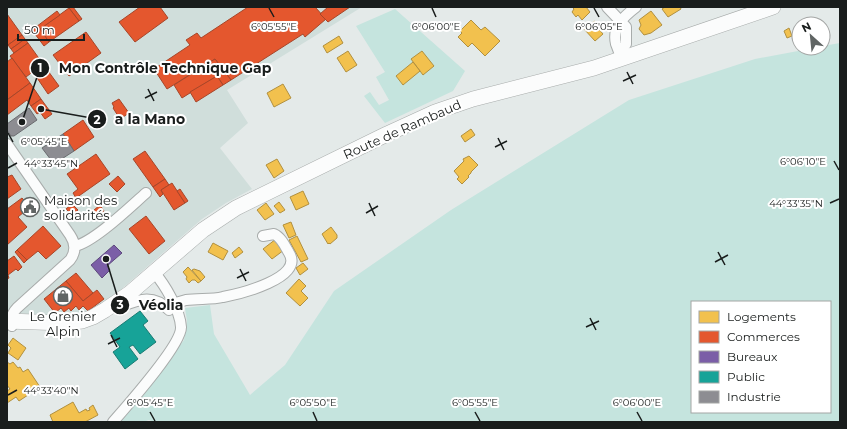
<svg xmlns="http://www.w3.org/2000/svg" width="847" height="429" font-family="Montserrat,sans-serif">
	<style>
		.built { fill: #d0dedb }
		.green { fill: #c5e4de; fill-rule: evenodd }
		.homes { fill: #f2c14e; stroke: #b1903f }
		.shops { fill: #e4572e; stroke: #a74629 }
		.offices { fill: #7b5ea7; stroke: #5e4a7d }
		.public { fill: #17a398; stroke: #187b73 }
		.industry { fill: #8d8d92; stroke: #6a6b6f }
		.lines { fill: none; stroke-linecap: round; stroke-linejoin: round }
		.street-casing { stroke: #a8acab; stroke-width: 12 }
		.secondary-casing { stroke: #a8acab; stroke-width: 16 }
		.street { stroke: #fbfcfc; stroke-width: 10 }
		.secondary { stroke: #fbfcfc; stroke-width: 15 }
		.ticks { fill: none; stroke: #191d1c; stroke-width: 1.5 }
		.labels { text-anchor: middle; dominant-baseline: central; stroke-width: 4; stroke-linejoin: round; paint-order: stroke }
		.street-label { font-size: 13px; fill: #191d1c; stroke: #fff }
		.poi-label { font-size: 13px; fill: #191d1c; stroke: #fff; text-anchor: start }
		.ticks-label { font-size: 10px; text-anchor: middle; fill: #191d1c; stroke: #fff; stroke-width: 4; stroke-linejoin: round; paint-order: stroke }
		.leader { fill: none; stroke: #191d1c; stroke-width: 1.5 }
		.callout-dot { fill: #191d1c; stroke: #fff; stroke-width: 1.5 }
		.mark-label { font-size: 12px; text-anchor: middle; font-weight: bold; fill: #fff }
		.callout-label { font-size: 14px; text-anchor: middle; font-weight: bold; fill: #191d1c; stroke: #fff; stroke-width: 4; stroke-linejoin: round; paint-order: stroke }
	</style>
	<rect width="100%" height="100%" fill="#e4eae9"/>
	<!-- built -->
	<path class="built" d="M7,7H362L227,90L248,123L220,148L252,189L226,203L202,219L93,314L63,317L7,312Z"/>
	<!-- green -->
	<g class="green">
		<path d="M395,9L465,71L453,91L385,123L364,96L370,92L379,105L389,100L376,77L385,72L356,26Z"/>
		<path d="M840,43V422H154L149,420L143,422H121L184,340L187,321L185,308L210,305L214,334L250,395L285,365L334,291L451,210L629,100L755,59L814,48H823V46ZM692,302H830V412H692Z"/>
	</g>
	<!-- homes -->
	<g class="homes">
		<path d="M572,7H586L590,12L582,20L578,15L576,17L572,12L574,9Z"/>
		<path d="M665,7H680L681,9L668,17L662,9Z"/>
		<path d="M651,11L662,25L651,33L644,35L639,29L641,25L639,20Z"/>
		<path d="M471,20L481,30L485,27L500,41L485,56L472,43L468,47L458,37L462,33L460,31Z"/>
		<path d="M595,21L598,24L596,26L603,34L595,41L584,29Z"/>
		<path d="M789,28L792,36L787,38L784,31Z"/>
		<path d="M339,36L343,43L327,53L323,46Z"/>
		<path d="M348,51L357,65L346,72L337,58Z"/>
		<path d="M422,51L434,66L423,75L411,59Z"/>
		<path d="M413,62L420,71L403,85L396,76Z"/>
		<path d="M283,84L291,98L274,107L267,93Z"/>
		<path d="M471,129L475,135L465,142L461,136Z"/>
		<path d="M469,156L478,165L471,172V173L468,176L469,177L462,184L457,179L459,177L454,171L464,161L463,159Z"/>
		<path d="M277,159L284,171L274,178L266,165Z"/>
		<path d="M303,191L309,204L296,210L290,197Z"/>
		<path d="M279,202L285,210L280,213L274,206Z"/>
		<path d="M266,203L274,214L265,220L257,210Z"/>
		<path d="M291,222L296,235L289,238L283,225Z"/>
		<path d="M331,227L337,235V238L330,244L329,243L328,244L322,234Z"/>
		<path d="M297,236L308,259L301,262L289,240Z"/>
		<path d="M276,239L284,250L272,259L263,249Z"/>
		<path d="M213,243L228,251L223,260L208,252Z"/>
		<path d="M239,247L243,252L235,258L232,253Z"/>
		<path d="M303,263L308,269L300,275L296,268Z"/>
		<path d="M188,267L201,281L198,283L195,280H192L189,283L186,279L187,277L183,272Z"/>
		<path d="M194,269L200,271L205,277L201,281L192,270Z"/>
		<path d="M299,279L306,286L301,291L308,298L300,306L286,293Z"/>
		<path d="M13,338L26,348L18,360L8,353L11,348L8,345Z"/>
		<path d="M7,362L10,364L13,362L18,368L20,367L23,372L28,369L40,387L19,401L16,397L7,403V391L10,389L7,385Z"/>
		<path d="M73,402L79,413L86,409L87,411L90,410L89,408L93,405L98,415L85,422H53L50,415Z"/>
	</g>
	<!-- shops -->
	<g class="shops">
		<path d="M71,7H73L82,19L79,21L69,8Z"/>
		<path d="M140,7H160L168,18L135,42L119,22Z"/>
		<path d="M248,7H315L326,19L305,37L303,34L231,80L215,59L167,89L154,69L190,45L186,40L197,33L201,38Z"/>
		<path d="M328,7H350L328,22L320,14Z"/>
		<path d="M69,8L79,21L49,42L40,29Z"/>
		<path d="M57,11L60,15L40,29L49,42L44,46L32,30Z"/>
		<path d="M7,14L22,35L8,45L7,44Z"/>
		<path d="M86,32L101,53L69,76L53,55Z"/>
		<path d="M22,35L25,39L11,49L8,45Z"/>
		<path d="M25,39L28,43L14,53L11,49Z"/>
		<path d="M28,43L43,64L26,77L10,56Z"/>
		<path d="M12,58L30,83L7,100V62Z"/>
		<path d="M215,59L231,80L223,85L217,76L182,98L174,85Z"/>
		<path d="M43,64L59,86L48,94L33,72Z"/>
		<path d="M217,76L223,85L196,102L190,92Z"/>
		<path d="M30,83L41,99L31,106L27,100L7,115V100Z"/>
		<path d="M41,99L52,114L45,119L40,112L37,114L31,106Z"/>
		<path d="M119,99L129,113L120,119L113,108L114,107L112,103Z"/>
		<path d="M83,120L94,137L74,151L63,134Z"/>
		<path d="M145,151L165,179L153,187L133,159Z"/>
		<path d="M96,154L110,174L76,198L73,193L78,189L67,174Z"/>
		<path d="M12,175L21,189L7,199V177Z"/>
		<path d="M118,176L125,184L117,192L109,184Z"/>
		<path d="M165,179L169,185L161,190L163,194L160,197L153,187Z"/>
		<path d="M172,183L185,203L174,210L161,190Z"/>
		<path d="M180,189L188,201L185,203L177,191Z"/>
		<path d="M22,198L30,207L18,217L27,227L7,245V209Z"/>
		<path d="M72,204L78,210L72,215L66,209Z"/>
		<path d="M100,205L104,211L99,215L94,210Z"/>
		<path d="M146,216L165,241L149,254L129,229Z"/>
		<path d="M43,226L61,246L46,259L38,251L27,260L17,250Z"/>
		<path d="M17,250L27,260L24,263L15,252Z"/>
		<path d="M14,256L22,267L18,271L16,269L8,275L9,278L7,279V261Z"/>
		<path d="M76,273L93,293L83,301L66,281Z"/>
		<path d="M66,281L83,301L97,290L104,299L88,311L83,306L79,310L76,306L71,311L69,308L64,312L61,308L55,313L44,299Z"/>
	</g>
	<!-- offices -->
	<path class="offices" d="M114,245L122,253L107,266L110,270L102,278L91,265Z"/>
	<!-- public -->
	<path class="public" d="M140,311L148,321L143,325L156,342L140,354L133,345L129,347L138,359L125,369L113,352L120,347L110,333Z"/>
	<!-- industry -->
	<g class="industry">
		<path d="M29,108L37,120L14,136H11L7,130V124Z"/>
		<path d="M63,134L74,151L54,164L42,148Z"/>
	</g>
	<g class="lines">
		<!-- street casing -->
		<g class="street-casing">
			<g id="street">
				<path d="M607,7L626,27V44L620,53"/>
				<path d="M621,59C620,54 618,49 616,44C612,27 623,17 636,7"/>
				<path d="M7,144L70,235C76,244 76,252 70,260L17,308C13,312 11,317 10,323L12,326"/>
				<path d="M75,246C94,242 130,207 146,193"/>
				<path d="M165,306C172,304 179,302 186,300C198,298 211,300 223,297C239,294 305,278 289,253C285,246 281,237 274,234L263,236"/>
				<path d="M119,307C138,300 153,293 169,310"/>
				<path d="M113,422C126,407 182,344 181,327C180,310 165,285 154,272"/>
			</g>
		</g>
		<!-- secondary casing -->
		<g class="secondary-casing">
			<path id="secondary" d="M7,321L64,323L82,321L93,317L105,310L130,293L203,230L236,208L387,134L435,112L473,99L594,68L773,7"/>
		</g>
		<!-- street -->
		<use href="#street" class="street"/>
		<!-- secondary -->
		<use href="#secondary" class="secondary"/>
	</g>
	<!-- ticks -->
	<path class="ticks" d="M269,8L274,17M432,8L436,17M594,8L599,17M627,72L633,84M623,81L636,75M148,89L154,101M145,98L157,92M8,133L13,142M498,138L504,150M495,147L507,141M834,161L839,170M8,168L17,163M369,203L375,216M830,203L839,199M366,213L378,206M718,252L725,265M715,262L728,255M240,269L246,281M237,278L249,272M590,318L596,330M586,327L599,321M111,335L117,347M108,344L120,338M8,395L17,390M150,412L155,421M313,412L317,421M475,412L480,421M637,412L642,421"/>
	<!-- icons -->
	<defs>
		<g id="civic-ring" transform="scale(1)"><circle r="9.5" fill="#fff" stroke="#606564" stroke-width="1.5"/><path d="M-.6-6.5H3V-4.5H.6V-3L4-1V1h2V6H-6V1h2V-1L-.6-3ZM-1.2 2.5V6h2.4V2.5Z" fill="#606564"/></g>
		<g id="shop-ring" transform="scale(1)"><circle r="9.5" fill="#fff" stroke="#606564" stroke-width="1.5"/><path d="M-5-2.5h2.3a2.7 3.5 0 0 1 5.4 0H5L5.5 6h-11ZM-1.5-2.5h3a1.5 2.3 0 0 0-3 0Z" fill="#606564"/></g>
	</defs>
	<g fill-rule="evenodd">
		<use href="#civic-ring" x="30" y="207"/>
		<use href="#shop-ring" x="63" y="296"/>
	</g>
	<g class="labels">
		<!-- street labels -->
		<g class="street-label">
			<text transform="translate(402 129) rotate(-24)">Route de Rambaud</text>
		</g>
		<!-- poi labels -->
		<g class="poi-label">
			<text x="44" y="200">Maison des<tspan x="44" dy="15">solidarités</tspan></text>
			<text x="63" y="316" text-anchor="middle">Le Grenier<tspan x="63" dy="15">Alpin</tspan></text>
		</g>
	</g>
	<g class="ticks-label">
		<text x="274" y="30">6°05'55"E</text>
		<text x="436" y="30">6°06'00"E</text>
		<text x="599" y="30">6°06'05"E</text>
		<text x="44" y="145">6°05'45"E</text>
		<text x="803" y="165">6°06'10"E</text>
		<text x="51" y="167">44°33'45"N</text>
		<text x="796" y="207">44°33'35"N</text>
		<text x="51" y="394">44°33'40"N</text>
		<text x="150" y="406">6°05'45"E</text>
		<text x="313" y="406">6°05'50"E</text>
		<text x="475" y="406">6°05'55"E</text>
		<text x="637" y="406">6°06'00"E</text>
	</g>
	<!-- callouts -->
	<path class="leader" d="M22 122L40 68M41 109L97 119M106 259L120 305"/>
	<g class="callout-dot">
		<circle cx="22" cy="122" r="4"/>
		<circle cx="41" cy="109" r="4"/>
		<circle cx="106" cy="259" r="4"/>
		<circle cx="40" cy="68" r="10"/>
		<circle cx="97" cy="119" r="10"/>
		<circle cx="120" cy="305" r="10"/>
	</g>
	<g class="mark-label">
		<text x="40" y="72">1</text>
		<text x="97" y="124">2</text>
		<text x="120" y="309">3</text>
	</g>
	<g class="callout-label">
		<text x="165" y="73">Mon Contrôle Technique Gap</text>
		<text x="150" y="124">a la Mano</text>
		<text x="161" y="310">Véolia</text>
	</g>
	<!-- border -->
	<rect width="847" height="429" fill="none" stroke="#191d1c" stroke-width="16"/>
	<!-- legend -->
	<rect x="691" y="301" width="140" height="112" fill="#ffffff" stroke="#a3a5a4"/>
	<rect x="699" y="311" width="20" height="12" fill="#f2c14e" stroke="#a3a5a4"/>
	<text x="727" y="321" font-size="12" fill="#191d1c">Logements</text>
	<rect x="699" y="331" width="20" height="12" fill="#e4572e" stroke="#a3a5a4"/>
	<text x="727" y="341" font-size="12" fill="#191d1c">Commerces</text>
	<rect x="699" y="351" width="20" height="12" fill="#7b5ea7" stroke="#a3a5a4"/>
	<text x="727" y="361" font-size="12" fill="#191d1c">Bureaux</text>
	<rect x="699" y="371" width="20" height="12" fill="#17a398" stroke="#a3a5a4"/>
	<text x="727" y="381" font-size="12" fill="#191d1c">Public</text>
	<rect x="699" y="391" width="20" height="12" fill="#8d8d92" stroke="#a3a5a4"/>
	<text x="727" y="401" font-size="12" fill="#191d1c">Industrie</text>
	<!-- north arrow -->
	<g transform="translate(811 36) rotate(333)"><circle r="19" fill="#ffffff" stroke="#a3a5a4"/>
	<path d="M0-3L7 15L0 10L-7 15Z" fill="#606564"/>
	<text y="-6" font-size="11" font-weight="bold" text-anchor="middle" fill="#191d1c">N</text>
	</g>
	<!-- scale -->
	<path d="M18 34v6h66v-6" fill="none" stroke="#191d1c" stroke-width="2"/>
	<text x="24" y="34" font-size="12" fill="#191d1c" stroke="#ffffff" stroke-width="3" paint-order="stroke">50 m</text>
</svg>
